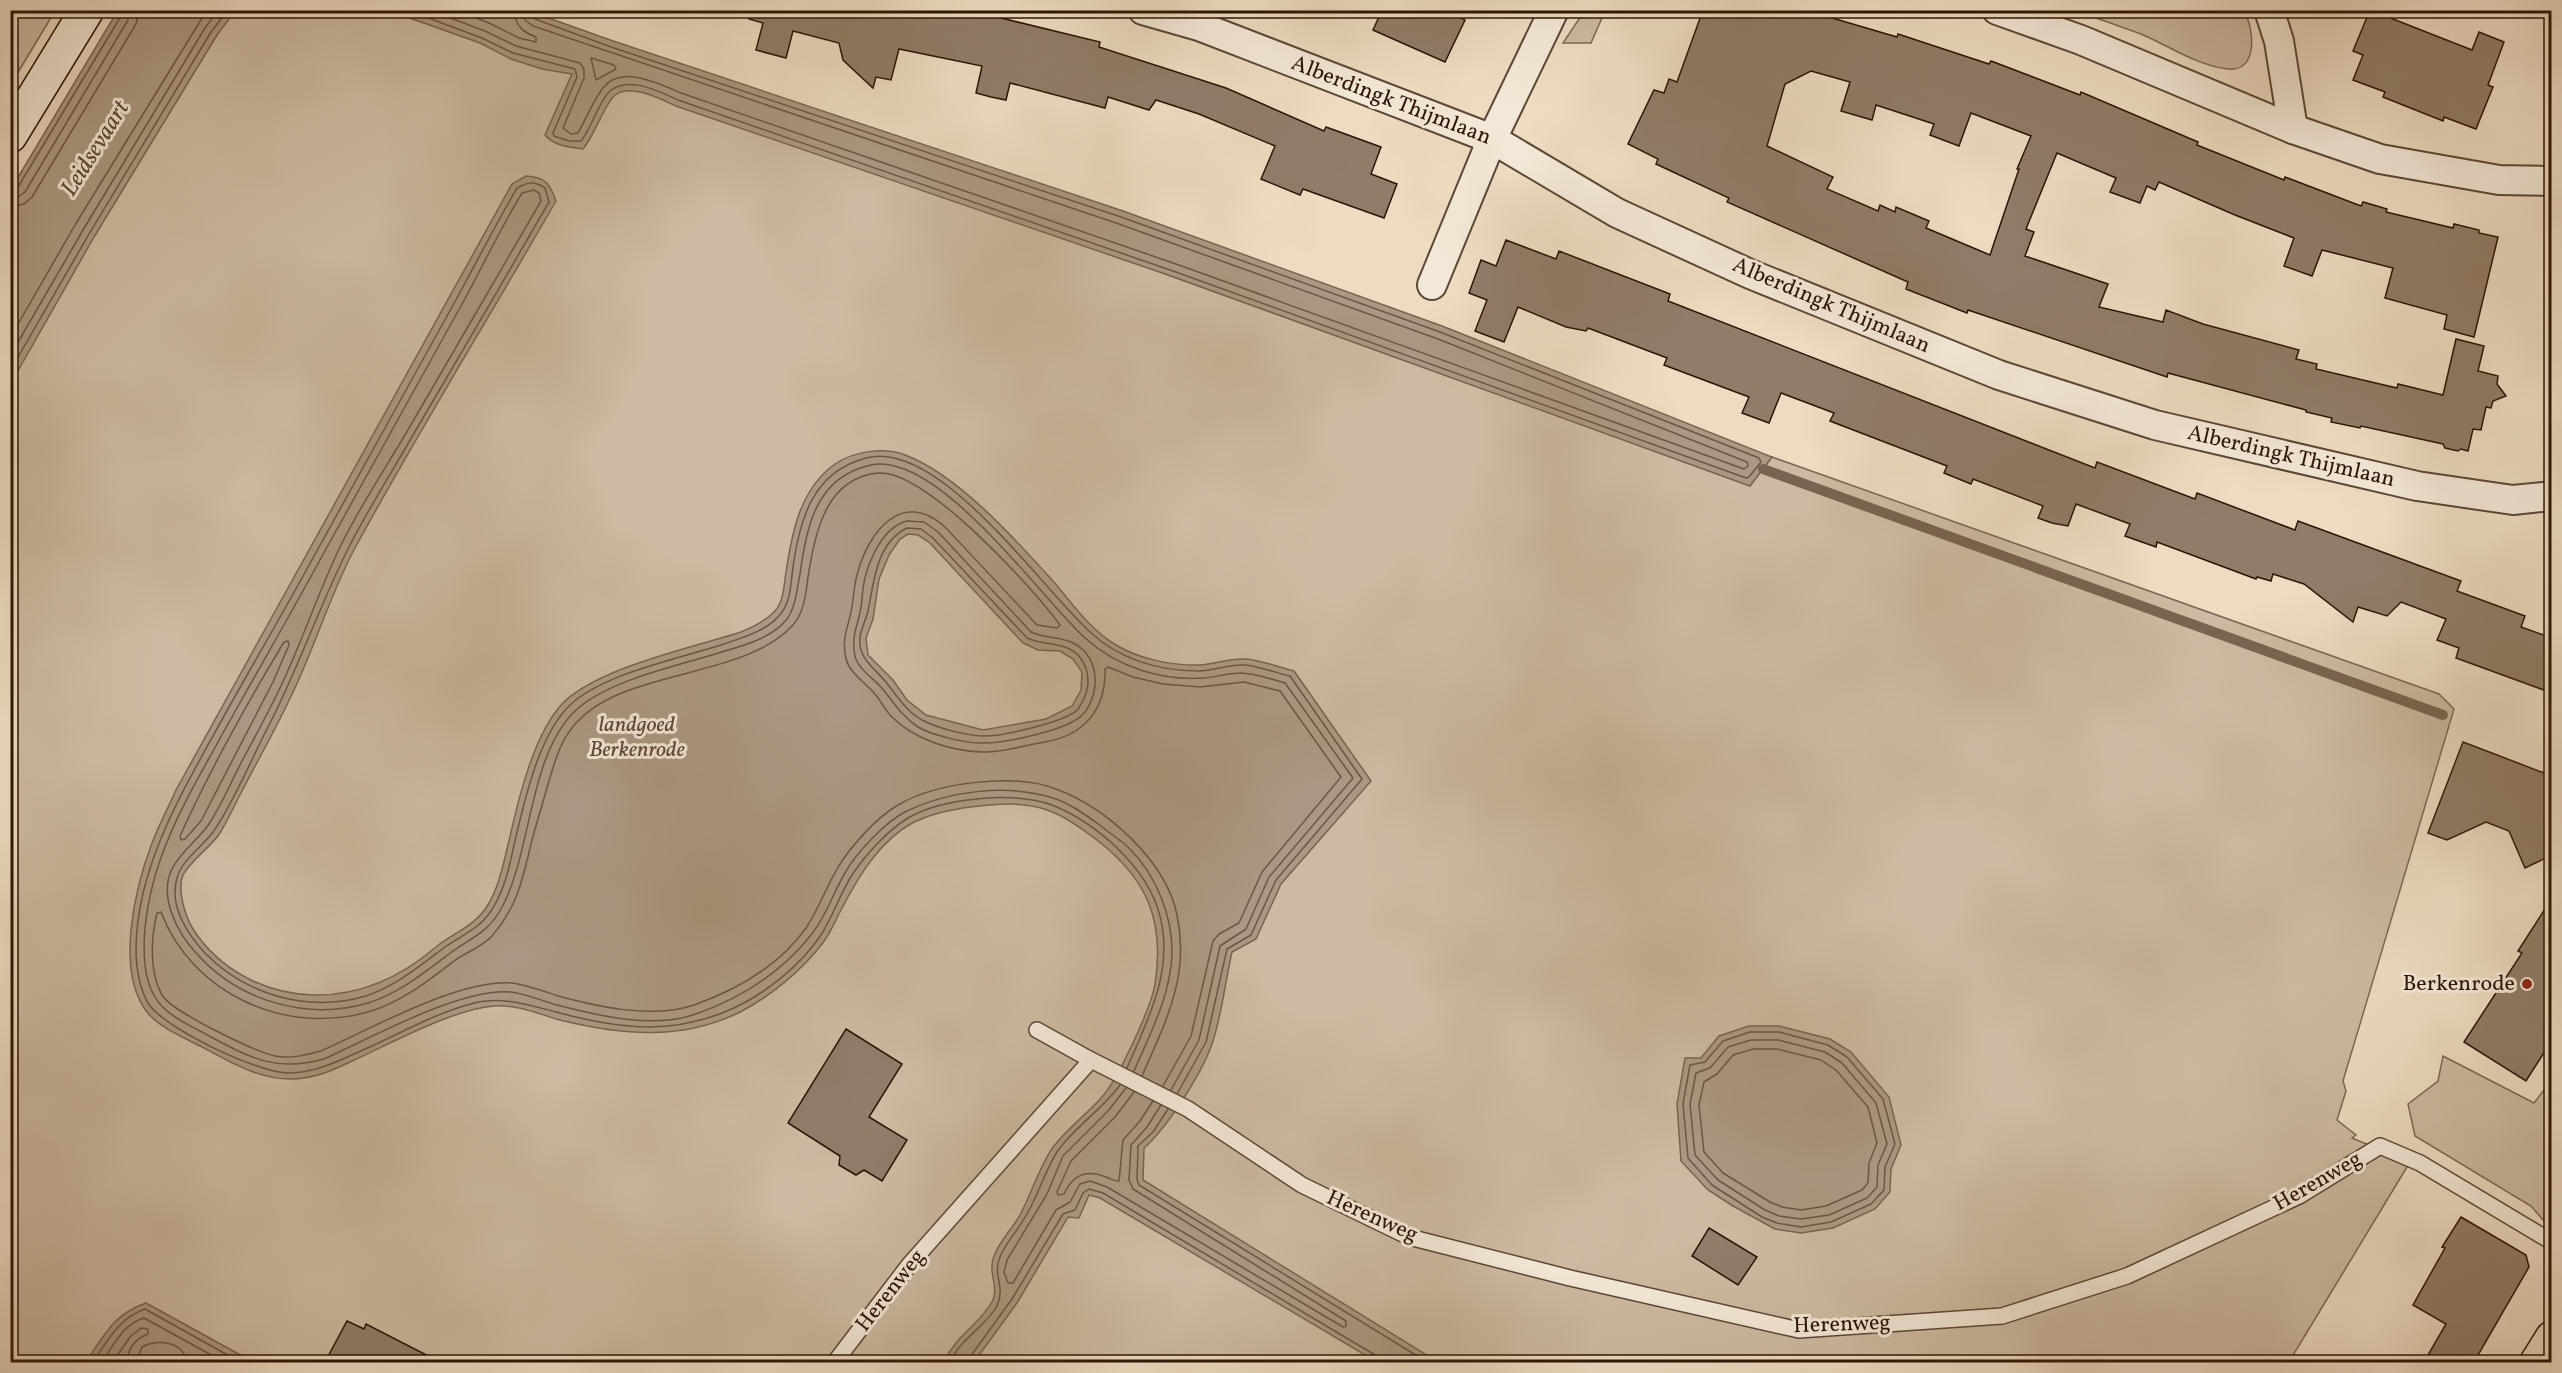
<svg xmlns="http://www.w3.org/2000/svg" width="2562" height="1373" font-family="Vollkorn,serif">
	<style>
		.green { fill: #ccbaa2; stroke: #7c6854; stroke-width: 1.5 }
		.water { fill: #ab9882; stroke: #786450; stroke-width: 1.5; fill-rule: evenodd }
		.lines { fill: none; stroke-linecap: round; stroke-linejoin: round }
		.shore { stroke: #6c5644; stroke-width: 1.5 }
		.stream { stroke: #786450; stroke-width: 10 }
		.building { fill: #907c68; stroke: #2c1506; stroke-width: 1.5; fill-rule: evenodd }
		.lane-casing { stroke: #5c4735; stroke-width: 18 }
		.street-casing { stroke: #5c4735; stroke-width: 32 }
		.secondary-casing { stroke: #2c1506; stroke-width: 36 }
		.primary-casing { stroke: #2c1506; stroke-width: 36 }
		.lane { stroke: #f3e8d7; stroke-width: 15 }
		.street { stroke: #f3e8d7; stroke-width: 28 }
		.secondary { stroke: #f3e8d7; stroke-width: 33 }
		.primary { stroke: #eddcc2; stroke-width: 33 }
		.poi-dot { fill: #8f2418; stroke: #f3e8d7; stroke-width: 2 }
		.labels { text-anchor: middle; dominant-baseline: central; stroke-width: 6; stroke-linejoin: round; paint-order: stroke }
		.street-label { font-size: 22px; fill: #2c1506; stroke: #f3e8d7 }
		.park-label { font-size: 22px; font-style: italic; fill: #5c4735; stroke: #f3e8d7 }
		.poi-label { font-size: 22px; fill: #2c1506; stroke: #f3e8d7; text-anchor: end }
		.water-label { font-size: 24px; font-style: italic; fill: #5f4938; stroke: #f3e8d7 }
	</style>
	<rect width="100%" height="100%" fill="#eddcc2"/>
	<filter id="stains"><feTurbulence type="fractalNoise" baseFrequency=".00333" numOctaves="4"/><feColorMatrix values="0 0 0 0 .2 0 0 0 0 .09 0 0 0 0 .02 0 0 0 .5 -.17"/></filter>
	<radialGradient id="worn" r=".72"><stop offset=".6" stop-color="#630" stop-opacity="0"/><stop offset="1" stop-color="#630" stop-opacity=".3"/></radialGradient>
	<!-- green -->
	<g class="green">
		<path d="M1585,10L1605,11L1591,43H1563Z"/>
		<path d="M20,11H55L11,84V26Z"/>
		<path d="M205,11H482L1171,276L1750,485L1772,457L2439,694L2454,709L2343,1081L2346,1091L2337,1120L2356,1135L2352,1138L2410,1162L2289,1362H11V322Z"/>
		<path d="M2075,11H2244C2254,28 2259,72 2228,69C2198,66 2169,46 2141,34C2119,26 2097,18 2075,11Z"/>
		<path d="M2443,1056L2534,1103L2551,1081V1218L2545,1222L2531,1206L2415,1136L2408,1104L2438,1081Z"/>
	</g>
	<!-- water -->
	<g class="water">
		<path d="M118,10L235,11L217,35L94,237L11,383V189Z"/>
		<path d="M390,11H529L613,41L1123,211L1442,326L1772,457L1750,486L1171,276L676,106C661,99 628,82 614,96C604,106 594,136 583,149C570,147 554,146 545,135L572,74L542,69L511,59L480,43Z"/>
		<path d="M526,176C546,177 550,184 556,201C490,316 420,429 356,546C331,592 316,644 293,692C278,725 259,758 242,791C235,804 228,820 220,833C211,847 190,861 183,875C177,890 185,916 193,929C219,970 266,994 313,995C360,996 401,977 436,947C453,933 473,927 486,908C499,888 503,865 509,841C518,800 534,732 564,702C601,667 691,648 741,632C752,627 766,621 775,611C784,601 784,584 786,572C792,532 800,489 835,464C854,451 884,447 905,455C957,474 1016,540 1053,581C1072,603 1090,630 1116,645C1139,659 1173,666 1200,665C1215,664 1230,658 1245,659C1261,660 1278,667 1294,671L1371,781L1281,884L1256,939L1232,952C1225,982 1222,1015 1212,1044C1202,1073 1167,1128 1144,1148L1143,1180L1438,1362H1377L1100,1198L1089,1195L1079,1218L1068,1217L1017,1303L974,1362H944C956,1335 979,1325 992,1302C1000,1287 987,1273 994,1256C999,1242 1012,1229 1020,1215C1031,1195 1041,1162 1054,1146C1068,1128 1087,1114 1102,1097C1118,1079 1151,1008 1155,984C1165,920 1147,879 1097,840C1082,829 1065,816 1047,810C1023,801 995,804 970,807C950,810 933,813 914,822C880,840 858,877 841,910C835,921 830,934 822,944C801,971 771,996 740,1012C682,1041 621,1035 560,1020C538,1014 517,1004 494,1006C453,1009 390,1044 350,1062C336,1069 320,1076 304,1078C268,1084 235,1065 204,1048C185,1038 161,1029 147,1012C115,971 135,888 152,843C159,825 168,808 176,790L512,184ZM908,534L918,535L929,542L1023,643L1038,650L1060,651L1073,659L1082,672L1081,690L1072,706L1046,719L983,730L926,715L907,700L893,680L868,655L866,638L873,619L879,579L889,555L900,539Z"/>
		<path d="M1749,1026H1779L1830,1039L1851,1052L1889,1097L1901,1145L1891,1169L1890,1192L1875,1209L1833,1228L1801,1233L1775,1229L1733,1206L1708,1190L1681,1161L1677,1104L1685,1058H1701L1719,1036Z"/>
		<path d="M146,1303L253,1362H178L159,1355L151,1357L148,1362H86C104,1335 114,1314 146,1303Z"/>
	</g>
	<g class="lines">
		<!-- shore -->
		<g class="shore">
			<path d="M407,10L482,38L513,53L575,69L577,77L553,133L554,136L569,141H581C592,128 598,102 610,91C629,75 660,92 678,100L1173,271L1746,478L1749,477L1761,462L1759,458L1440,332L1121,217L611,47L535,19L531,10"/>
			<path d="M429,10L485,31L516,46L580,63L584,69V78L563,128L571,134L578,133C586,119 593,101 603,88C621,64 660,84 681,93L1176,264L1744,469L1748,466L1747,462L1438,339L1119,224L533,26L525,20L523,10"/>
			<path d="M456,10L489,23L519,38L536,42V37C523,32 515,26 514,10"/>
			<path d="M591,58L614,65L616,69L596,80Z"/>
			<path d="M10,191L18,187L121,16L122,10"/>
			<path d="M10,198L18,197L25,192L128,20L130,10"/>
			<path d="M10,207L24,204L32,197L136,24L139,10"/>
			<path d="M10,338L75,225L207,10"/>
			<path d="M10,356L83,230L205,28L218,10"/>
			<path d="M10,371L89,234L211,32L228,10"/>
			<path d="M907,521L924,522L938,532L1031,632C1048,640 1067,635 1082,649C1093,659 1096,671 1095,686C1094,695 1090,707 1083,714C1070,730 1005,743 984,743C968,744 931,735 918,727C901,716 893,701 881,687C873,678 858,669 855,656C850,633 861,621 862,599C863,572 879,528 907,521Z"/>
			<path d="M907,528L921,529L933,538L1027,638C1043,646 1064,641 1078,655C1086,664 1088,672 1088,684C1087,693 1083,702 1078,709C1067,722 999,737 982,736C964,735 941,729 924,721C909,714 899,699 889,686C878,670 857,660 860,637C861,629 866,620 868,611C874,582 876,543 907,528Z"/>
			<path d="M288,641L289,645L273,682L201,821L185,839L181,840L180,836C210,770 246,705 284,642Z"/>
			<path d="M1750,1032H1779L1828,1045L1847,1057L1883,1099L1895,1144L1885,1167L1884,1190L1871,1204L1831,1222L1801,1227L1777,1223L1762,1217L1712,1185L1688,1158L1683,1104L1690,1065L1705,1062L1723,1041Z"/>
			<path d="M1751,1040H1778L1825,1052L1842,1063L1876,1103L1887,1144L1878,1165L1877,1187L1867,1198L1829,1215L1801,1219L1779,1216L1765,1210L1718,1180L1695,1155L1690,1104L1696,1073L1710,1068L1728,1047Z"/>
			<path d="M1753,1049H1777L1821,1060L1836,1070L1868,1107L1877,1143L1869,1163L1868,1183L1862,1190L1826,1206L1801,1210L1782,1207L1770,1202L1723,1173L1704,1152L1699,1105L1704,1082L1717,1074L1733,1055Z"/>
			<path d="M1127,1068C1148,1019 1174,971 1160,916C1148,868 1097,823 1052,805C1015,791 942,798 908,818C887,831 866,854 852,875C840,894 833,916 821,935C801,965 766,993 734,1008C673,1036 619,1029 556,1012C525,1004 500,995 467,1005C432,1015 397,1035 363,1050C339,1061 315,1073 288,1073C258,1073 163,1028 148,1003C139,987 136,965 136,948C137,871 177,801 213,736C244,679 277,624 308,567C358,477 407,388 457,298C477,261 496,224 517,188C528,182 534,181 545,188L549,202C504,280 459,357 413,435C392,472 368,509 349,547C319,606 298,670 267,729C251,760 233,804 213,832C202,847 181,861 177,878C169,905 187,933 204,952C245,995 308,1013 366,996C396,986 421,965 445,947C462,935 479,929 491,911C504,891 509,869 514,845C524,803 538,736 570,705C603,674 677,659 721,645C741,638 769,631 782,612C791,600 791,581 793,567C800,518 813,472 866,458C940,439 1041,588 1090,632C1119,659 1158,671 1198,671C1213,671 1229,664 1244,665C1259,666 1276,673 1290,676L1362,779L1276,880L1251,935L1227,949L1206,1042L1177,1094"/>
			<path d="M1134,1071C1150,1034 1170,997 1172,955C1173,916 1156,875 1129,848C1121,840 1110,834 1101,826C1086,815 1068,802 1050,797C1005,784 948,791 907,811C886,821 856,853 845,873C833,893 826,917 811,935C781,973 741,998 696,1014C654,1029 599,1016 557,1005C542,1001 527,994 511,992C462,987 371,1038 324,1059C278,1072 251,1059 211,1037C175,1017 150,1010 145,965C141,927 151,882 165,847C179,811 198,778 217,744C251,682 287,621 321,558C368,473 415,389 462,304C482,268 500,229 522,193L534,190L539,193L541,201C496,279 450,357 405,435C383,472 359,508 340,547C318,593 302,642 280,688C268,713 255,737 242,761C231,782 222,804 209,824C199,839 180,852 172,869C158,897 178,934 197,954C239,1001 307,1021 368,1003C399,993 424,973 449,954C470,938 487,934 501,909C532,853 528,758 574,712C606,680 682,665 725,651C746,645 773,637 787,619C796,606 797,588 800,574C807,525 816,477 871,465C938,451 1040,597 1085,638C1117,667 1161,681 1204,678C1216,677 1228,673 1240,673C1254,673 1271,679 1285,683L1353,778L1269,877L1246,929L1220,946L1199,1040L1171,1090"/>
			<path d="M1142,1076C1166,1021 1190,976 1177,915C1166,861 1107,808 1056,789C1014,773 937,782 898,805C877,817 849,848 837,869C826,888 818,910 806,928C779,966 736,990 694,1005C653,1019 599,1007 558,996C543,991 527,985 512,983C458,979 371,1029 321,1051C306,1055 291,1059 275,1056C254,1051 172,1012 162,995C149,972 151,938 157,913L161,912C192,994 287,1037 371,1011C402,1002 429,980 454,961C466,952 482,947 492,936C518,906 523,877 532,840C537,821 543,803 548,784C555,761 561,737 579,720C629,669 744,678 792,626C804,614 806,593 808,577C815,534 825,478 878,473C925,469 1033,588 1060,625L1057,628L1037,625L945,527C902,488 868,532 857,575C854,585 854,596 852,606C849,627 841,636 846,659C850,674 866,683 875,694C881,701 885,710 891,716C913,739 950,751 982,752C1002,753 1025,745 1045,742C1085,735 1106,709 1105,669L1108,667L1133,677L1163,684L1200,687L1244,682L1280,691L1341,777L1262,872L1239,923L1219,934L1213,941L1191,1036L1163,1086"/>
			<path d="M1126,1088L1108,1111L1063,1156L1047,1194L1007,1260L1004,1272L1008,1283H1013L1056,1210L1070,1202L1080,1184L1090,1181L1107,1187L1343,1327L1346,1326V1321L1133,1189L1129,1180L1131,1145L1147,1127L1161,1105"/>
			<path d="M1134,1092L1115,1117L1071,1161L1057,1192L1058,1195L1064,1194C1073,1175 1085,1169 1106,1177C1111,1179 1114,1181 1119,1181L1123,1140L1140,1121L1153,1101"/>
			<path d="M1168,1109L1153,1132L1138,1146L1137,1180L1139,1185L1427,1362"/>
			<path d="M93,1362C108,1340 119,1318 145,1309L240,1362"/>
			<path d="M102,1362C114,1345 123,1324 144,1318L224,1362"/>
			<path d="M113,1362L130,1337L141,1328L148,1329V1334C135,1339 128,1348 127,1362"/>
			<path d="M136,1362L142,1347C157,1338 185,1342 186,1362"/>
			<path d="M950,1362C961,1338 987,1325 997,1306C1006,1286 992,1276 1000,1257C1006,1242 1019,1229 1027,1214C1038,1195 1046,1169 1057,1152C1073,1128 1102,1110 1120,1085"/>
			<path d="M969,1362L970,1357L1012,1299L1063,1214L1075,1210L1083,1193L1089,1189L1103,1193L1375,1355L1379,1362"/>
		</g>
		<!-- stream -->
		<path class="stream" d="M1763,469L2443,715"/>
	</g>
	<!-- building -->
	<g class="building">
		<path d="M751,10H968L1100,42L1099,47L1226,88L1324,131L1326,127L1381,147L1371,174L1397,184L1384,218L1303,189L1300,195L1261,179L1275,146L1199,114L1156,100L1149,110L1108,97L1105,108L1010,83L1006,100L991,97L976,93L982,66L899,49L891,80L876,77L873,88L843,60L839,43L793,31L786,58L756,50L763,23L749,19Z"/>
		<path d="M1382,10H1443L1465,20L1445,62L1373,30Z"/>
		<path d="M1703,10H1805L1897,37L1898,34L1989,64L1991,61L2080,95L2081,92L2198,142L2197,145L2284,180L2285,177L2361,206L2363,202L2387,209L2386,212L2453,228L2454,224L2479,230V233L2498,237L2474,337L2444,329L2447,315L2385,298L2393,268L2322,250L2312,276L2284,266L2294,238L2235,215L2159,182L2155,190L2147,186L2140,203L2110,192L2116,178L2057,153L2026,229L2034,232L2025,256L2108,284L2099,307L2163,322L2166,310L2203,324L2299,350L2296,359L2317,364L2316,369L2397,388L2398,384L2443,395L2456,339L2484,346L2478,371L2498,376L2497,384L2506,396L2493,401L2491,408L2486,407L2481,430L2473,429L2468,451L2461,449L2458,451L2445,448L2443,444L2361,426L2360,428L2331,422L2332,418L2306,412V410L2168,373L2167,377L1968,310L1967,313L1906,289L1908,282L1727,202L1729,198L1656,164L1658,159L1628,144L1654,90L1664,93L1669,79L1677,82ZM1811,71L1850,82L1841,111L1872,120L1876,105L1934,124L1930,135L1959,146L1971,113L2031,136L2017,169H2019L1990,255L1926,228L1929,221L1896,207L1895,212L1880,205L1878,211L1827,189L1833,177L1767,146L1785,84Z"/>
		<path d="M2370,10L2472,50L2479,32L2504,42L2488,85L2493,87L2476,129L2444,117L2443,121L2383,97L2385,92L2353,80L2363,55L2353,51Z"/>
		<path d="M1506,240L1556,259L1559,251L1670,294L1668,301L2095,468L2097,462L2195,499L2197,493L2295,530L2298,521L2461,581L2457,591L2525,616L2521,627L2552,638V693L2456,658L2459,648L2437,640L2446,619L2401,602L2387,616L2358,607L2353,622L2304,584L2273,574L2271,581L2257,577L2256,579L2157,542L2156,547L2125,536L2130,524L2076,504L2068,526L2052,523L2038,518L2043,506L1973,479L1971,484L1944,473L1947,466L1830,421L1834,413L1781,393L1769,423L1742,413L1749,397L1664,365L1667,358L1588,328L1586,331L1566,327L1518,307L1504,342L1475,331L1487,300L1469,293L1481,260L1496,266Z"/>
		<path d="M2463,742L2552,776V855L2525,868L2509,831L2486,822L2447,840L2428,833Z"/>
		<path d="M2552,898V1040L2526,1081L2464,1042L2522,953L2518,951Z"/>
		<path d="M846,1029L902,1064L869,1117L907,1140L882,1181L864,1170L856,1175L839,1165L840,1156L788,1123Z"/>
		<path d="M2461,1217L2526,1255L2529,1267L2474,1362H2424L2446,1324L2413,1305L2445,1248L2442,1247Z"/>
		<path d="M1709,1228L1757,1257L1738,1285L1692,1256Z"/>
		<path d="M347,1321L364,1329L366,1324L440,1362H325Z"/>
	</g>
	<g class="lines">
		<!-- lane casing -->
		<g class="lane-casing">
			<g id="lane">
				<path d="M1037,1030L1091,1060"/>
				<path d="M835,1362L909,1265L1091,1060L1188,1109L1302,1185L1409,1237L1570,1278L1799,1330L2002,1316L2127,1276L2299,1196L2380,1146L2420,1163L2552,1242"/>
			</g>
		</g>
		<!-- street casing -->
		<g class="street-casing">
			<g id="street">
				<path d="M1143,10L1199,26L1492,139L1617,213L1750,274L1999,375L2155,425L2417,486L2513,500L2552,496"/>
				<path d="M1997,10L2081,40L2293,129L2380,159L2499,180L2552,181"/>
				<path d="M2269,10L2279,41L2293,129"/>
				<path d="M1432,285L1492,139L1554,10"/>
			</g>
		</g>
		<!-- secondary casing -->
		<g class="secondary-casing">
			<path id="secondary" d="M10,136L87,10"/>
		</g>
		<!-- primary casing -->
		<g class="primary-casing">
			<path id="primary" d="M2537,1362L2552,1338"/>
		</g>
		<!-- lane -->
		<use href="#lane" class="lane"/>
		<!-- street -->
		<use href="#street" class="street"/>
		<!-- secondary -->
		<use href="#secondary" class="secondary"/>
		<!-- primary -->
		<use href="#primary" class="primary"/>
	</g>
	<!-- markers -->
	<circle class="poi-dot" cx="2527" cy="984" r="6"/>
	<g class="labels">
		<!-- street labels -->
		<g class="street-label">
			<text transform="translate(1391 101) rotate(21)">Alberdingk Thijmlaan</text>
			<text transform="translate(1831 306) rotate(23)">Alberdingk Thijmlaan</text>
			<text transform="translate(2291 457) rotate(13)">Alberdingk Thijmlaan</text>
			<text transform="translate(2318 1182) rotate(-30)">Herenweg</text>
			<text transform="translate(1372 1217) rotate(24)">Herenweg</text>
			<text transform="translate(891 1291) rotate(-52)">Herenweg</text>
			<text transform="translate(1842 1325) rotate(-2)">Herenweg</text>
		</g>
		<!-- park labels -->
		<g class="park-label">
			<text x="637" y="725">landgoed<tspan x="637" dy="25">Berkenrode</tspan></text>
		</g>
		<!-- poi labels -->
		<g class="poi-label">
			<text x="2515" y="984">Berkenrode</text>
		</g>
		<!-- water labels -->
		<g class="water-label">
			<text transform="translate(96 149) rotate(-58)">Leidsevaart</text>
		</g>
	</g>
	<!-- margin -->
	<rect width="2562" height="1373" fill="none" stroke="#eddcc2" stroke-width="36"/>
	<rect x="12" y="12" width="2538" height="1349" fill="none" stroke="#2c1506" stroke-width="3"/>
	<rect x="18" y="18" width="2526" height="1337" fill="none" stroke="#2c1506" stroke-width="1.5"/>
	<rect width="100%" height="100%" filter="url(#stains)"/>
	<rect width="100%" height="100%" fill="url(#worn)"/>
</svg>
